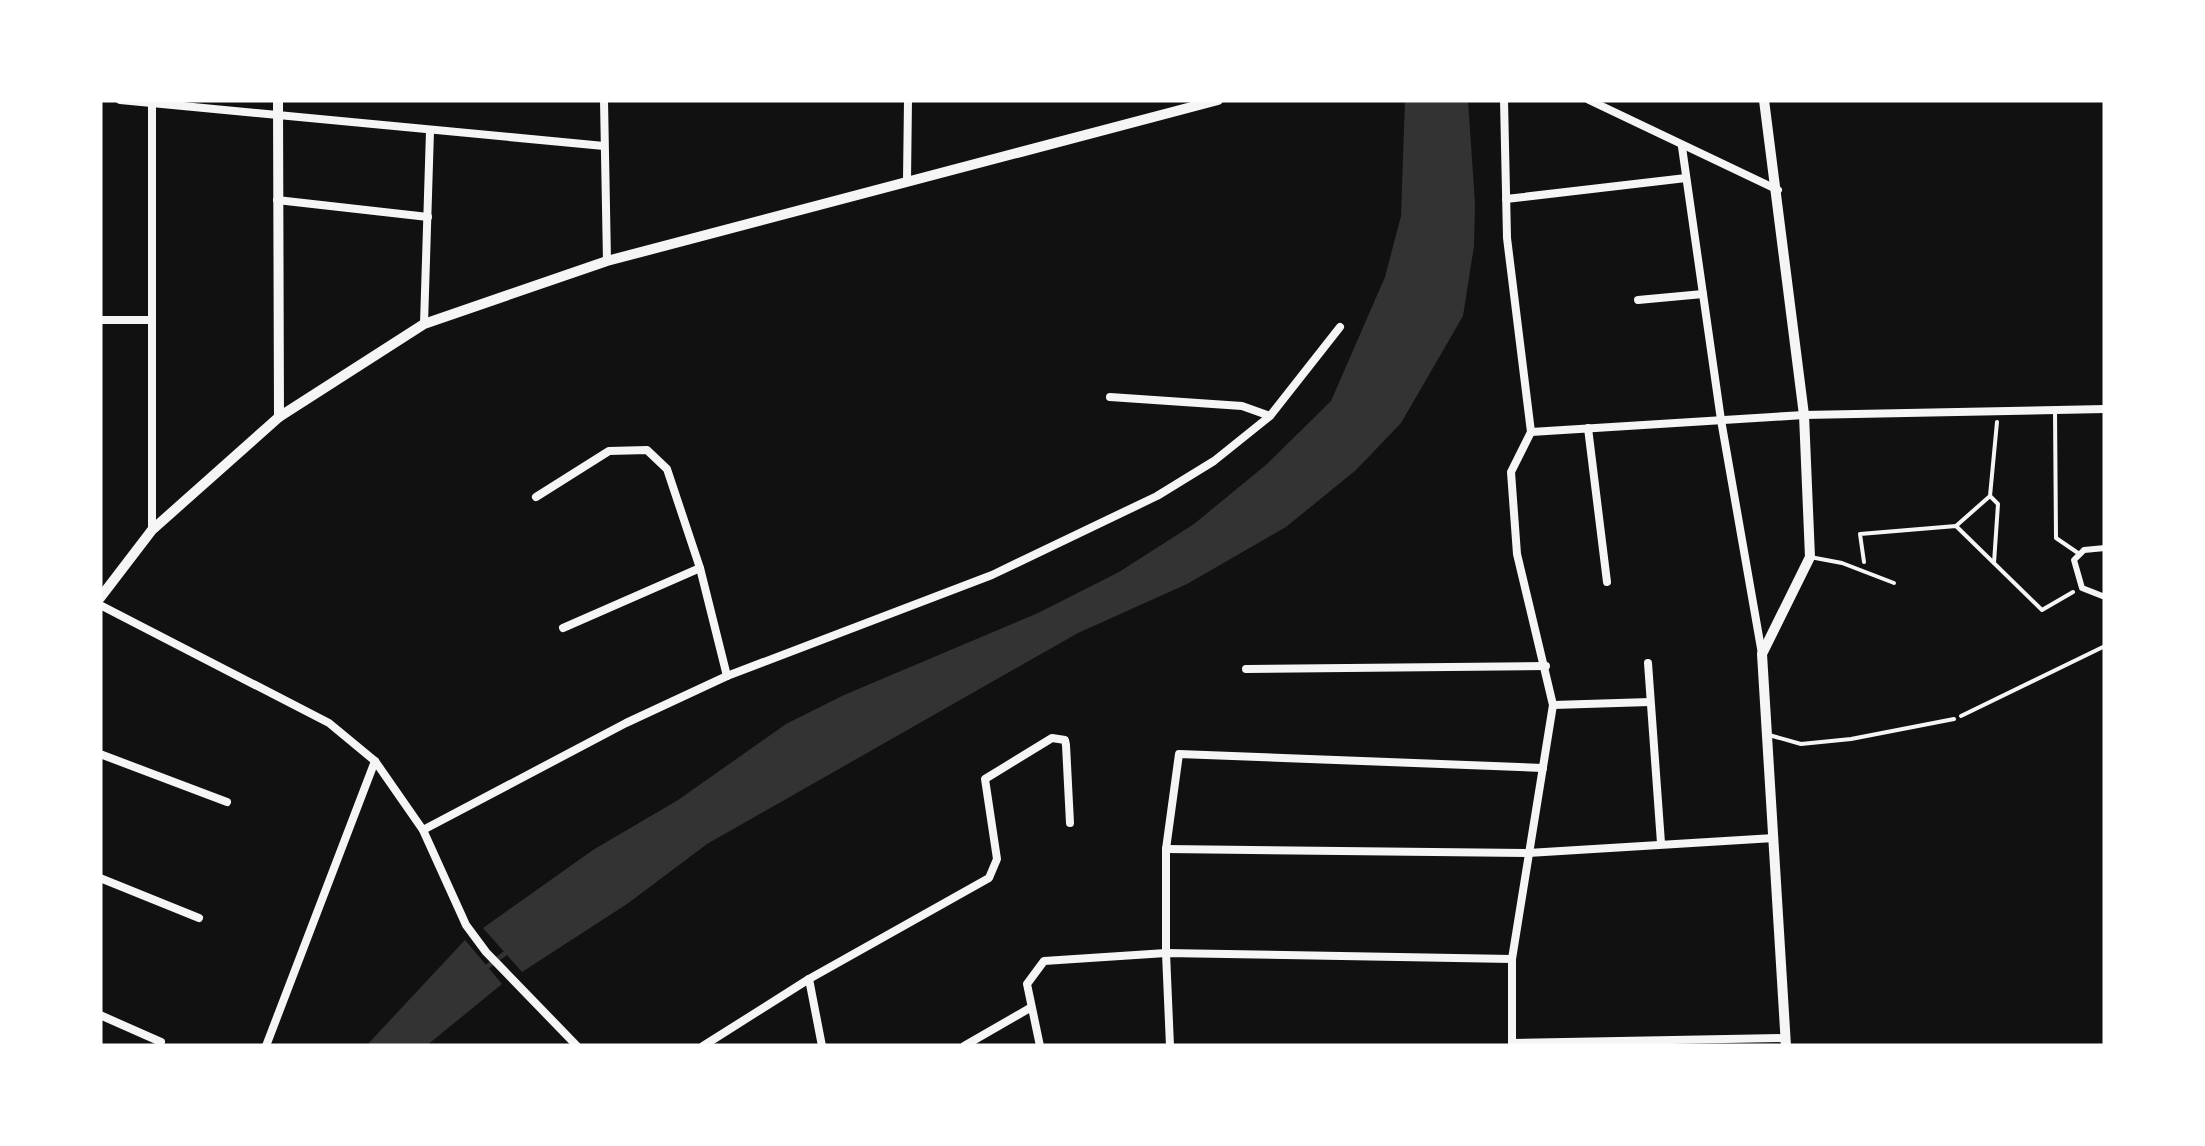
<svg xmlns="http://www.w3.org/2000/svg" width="2205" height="1146" font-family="'Work Sans',sans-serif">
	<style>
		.water { fill: #333 }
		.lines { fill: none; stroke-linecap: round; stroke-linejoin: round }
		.stream { stroke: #333; stroke-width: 5 }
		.path { stroke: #f5f5f5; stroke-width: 4 }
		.service { stroke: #f5f5f5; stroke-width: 4 }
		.pedestrian { stroke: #f5f5f5; stroke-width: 6 }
		.minor { stroke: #f5f5f5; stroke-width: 8 }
		.tertiary { stroke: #f5f5f5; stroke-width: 10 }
	</style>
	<rect width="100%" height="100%" fill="#111"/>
	<!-- water -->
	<g class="water">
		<path d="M1405,100H1468L1475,204L1474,246L1463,316L1401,423L1356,470L1286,527L1187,584L1078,633L707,844L627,904L522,972L483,928L593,850L678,800L786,724L844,695L1038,613L1119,572L1194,524L1267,464L1331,401L1385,277L1401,216Z"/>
		<path d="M465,940L502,984L426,1046H366Z"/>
	</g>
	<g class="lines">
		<!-- stream -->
		<path class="stream" d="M484,969L511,949"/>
		<!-- path -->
		<g class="path">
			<path d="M1956,526L1990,496"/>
			<path d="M1864,562L1860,534L1956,526L2042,610L2073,592"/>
			<path d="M1994,563L1998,504L1990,496L1997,422"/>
			<path d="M1961,716L2105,646"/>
		</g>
		<!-- service -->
		<g class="service">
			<path d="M2055,410L2056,538L2078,553"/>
			<path d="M1810,557L1842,563L1894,583"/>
			<path d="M1769,735L1801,744L1851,739L1954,719"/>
		</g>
		<!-- pedestrian -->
		<path class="pedestrian" d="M2105,548L2084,550L2074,560L2082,588L2105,597"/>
		<!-- minor -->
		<g class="minor">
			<path d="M120,100L604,146"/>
			<path d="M604,100L607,261"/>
			<path d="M1504,100L1507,238L1531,432L1511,472L1517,554L1553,705L1512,959V1046"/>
			<path d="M1589,100L1778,190"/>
			<path d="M1682,147L1721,420L1762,654"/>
			<path d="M907,180L908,100"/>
			<path d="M1506,199L1686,178"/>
			<path d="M277,200L428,217"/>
			<path d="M1638,300L1703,294"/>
			<path d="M100,320H152"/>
			<path d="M424,324L430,131"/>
			<path d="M1110,397L1242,406L1270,416"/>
			<path d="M1588,428L1607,582"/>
			<path d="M1531,432L1804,415L2105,409"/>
			<path d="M536,497L609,451L647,450L667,469L700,568L727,676"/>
			<path d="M152,530V103"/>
			<path d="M100,605L329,723L375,761L423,830L466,925L486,952L577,1046"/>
			<path d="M563,628L700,568"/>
			<path d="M1648,663L1661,843"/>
			<path d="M1246,669L1546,666"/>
			<path d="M1553,705L1650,702"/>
			<path d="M100,754L227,802"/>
			<path d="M423,830L626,723L727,676L992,575L1157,496L1214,461L1270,416L1340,327"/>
			<path d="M1166,849L1528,853L1774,838"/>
			<path d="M100,878L199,918"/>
			<path d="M809,979L822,1046"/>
			<path d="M100,1015L161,1042"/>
			<path d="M1512,1043L1786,1038"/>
			<path d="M266,1046L375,761"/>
			<path d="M703,1046L809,979L989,878L997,859L985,779L1052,738L1065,740L1066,745L1070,823"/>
			<path d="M964,1046L1030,1008"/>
			<path d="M1040,1046L1027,984L1044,961L1166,953L1512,959"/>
			<path d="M1170,1046L1166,953V849L1179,754L1543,768"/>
		</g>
		<!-- tertiary -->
		<g class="tertiary">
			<path d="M278,100L279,417"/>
			<path d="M1764,100L1804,415L1810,557L1762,654L1786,1046"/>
			<path d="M100,598L152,530L279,417L424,324L607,261L1218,100"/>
		</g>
	</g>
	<!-- border -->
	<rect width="2205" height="1146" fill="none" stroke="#ffffff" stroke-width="205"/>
</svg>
